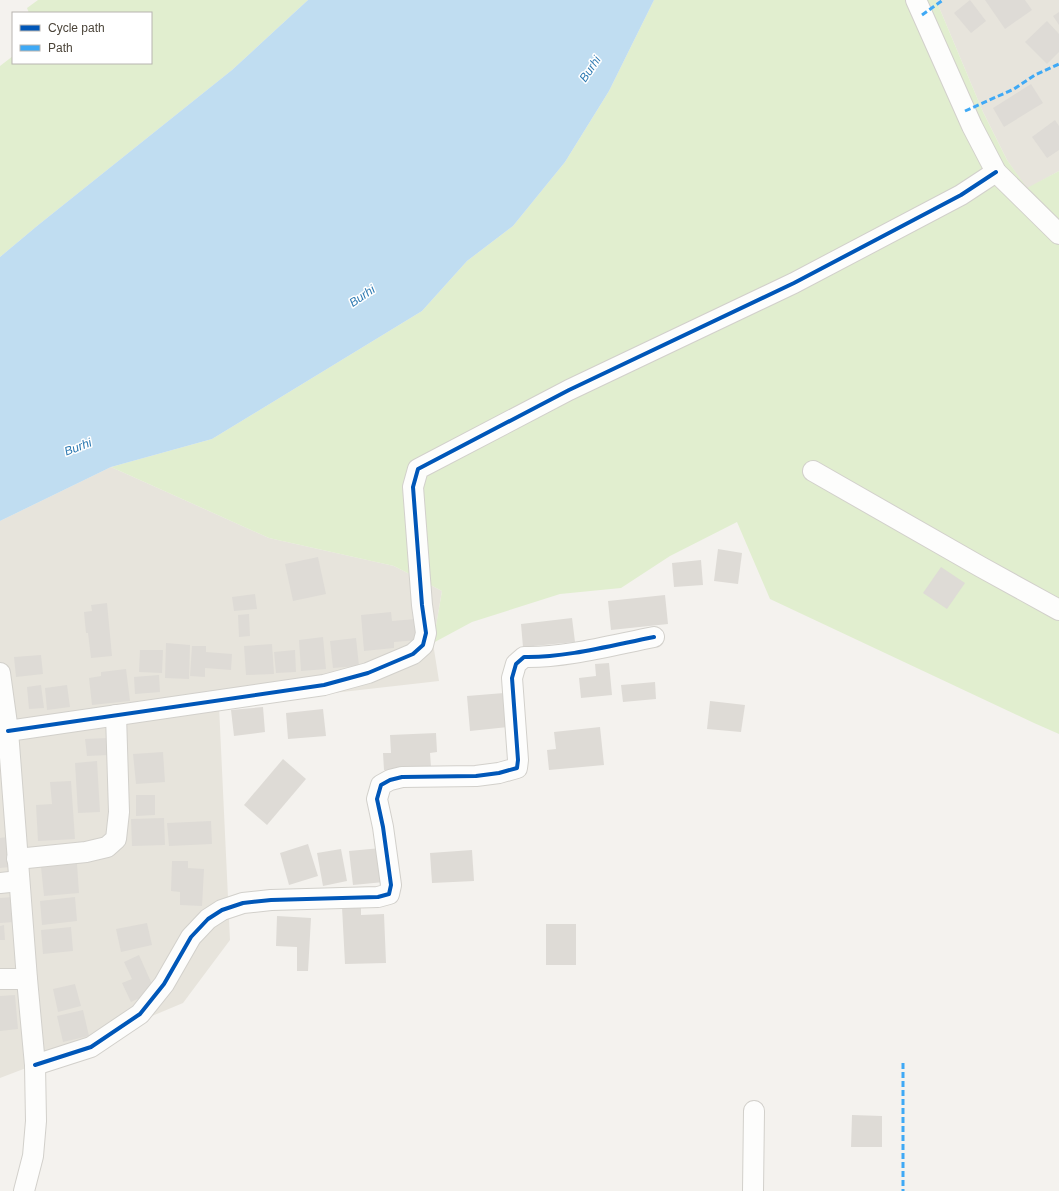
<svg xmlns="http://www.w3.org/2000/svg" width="1059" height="1191" font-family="Helvetica,sans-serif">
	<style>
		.residential { fill: #e7e4dc }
		.green { fill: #e1eecf }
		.water { fill: #c0ddf1 }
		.building { fill: #dedbd6 }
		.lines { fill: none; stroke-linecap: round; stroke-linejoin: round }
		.minor-casing { stroke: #d2d0cb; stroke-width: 22 }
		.minor { stroke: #fdfdfc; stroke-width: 20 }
		.quiet { stroke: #3fa9f5; stroke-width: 3; stroke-dasharray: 6 3; stroke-linecap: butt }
		.cycleway-casing { stroke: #fff; stroke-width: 6 }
		.cycleway { stroke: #0057b8; stroke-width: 4 }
		.labels { text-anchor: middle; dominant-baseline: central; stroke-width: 3; stroke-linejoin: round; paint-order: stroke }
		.water-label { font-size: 12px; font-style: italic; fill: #2e7ab2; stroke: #fff }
	</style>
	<rect width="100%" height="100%" fill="#f4f2ee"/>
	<!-- residential -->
	<g class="residential">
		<path d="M936,0H1059V171L1027,189L1007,160L983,112Z"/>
		<path d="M111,467L269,538L394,566L442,591L433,643L439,681L219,706L230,940L183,1003L47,1060L0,1078V521Z"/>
	</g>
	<!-- green -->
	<g class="green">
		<path d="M38,0H308L232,70L37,226L0,257V66L13,56V63H151V13H29L27,8Z"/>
		<path d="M654,0H936L983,112L1007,160L1027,188L1059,171V734L1034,723L770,599L737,522L670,556L621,588L560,594L472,622L433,643L442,591L394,566L269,538L111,467L212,439L422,311L467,261L513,226L565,162L609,91Z"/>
	</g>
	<!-- water -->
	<path class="water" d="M308,0H654L609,91L565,162L513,226L467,261L422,311L212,439L111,467L0,521V257L37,226L232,70Z"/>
	<!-- building -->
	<g class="building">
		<path d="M970,0L986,21L971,33L954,13Z"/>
		<path d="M985,0H1025L1032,10L1005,29Z"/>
		<path d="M1059,12V25L1053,16Z"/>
		<path d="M1047,21L1059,34V52L1047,64L1025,42Z"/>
		<path d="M1031,84L1043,103L1004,127L993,108Z"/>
		<path d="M1055,120L1059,126V150L1047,158L1032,137Z"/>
		<path d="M718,549L742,553L738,584L714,581Z"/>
		<path d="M318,557L326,594L293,601L285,564Z"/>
		<path d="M701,560L703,585L674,587L672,563Z"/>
		<path d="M941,567L965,583L947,609L923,593Z"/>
		<path d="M255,594L257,609L234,611L232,597Z"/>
		<path d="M665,595L668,624L611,630L608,601Z"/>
		<path d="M107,603L112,656L91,658L88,633H86L84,612L92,611L91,605Z"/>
		<path d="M391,612L392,621L416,619L418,640L394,642V648L364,651L361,615Z"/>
		<path d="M249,614L250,636L239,637L238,615Z"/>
		<path d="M572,618L575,642L523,647L521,624Z"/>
		<path d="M323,637L326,669L301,671L299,640Z"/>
		<path d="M356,638L359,666L333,668L330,641Z"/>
		<path d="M166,643L190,645L189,679L165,678Z"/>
		<path d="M272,644L274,674L246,675L244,646Z"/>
		<path d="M192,646H206V652L232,654L231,670L205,668V677L190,676Z"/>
		<path d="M140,650H163L162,673L139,672Z"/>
		<path d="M295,650L296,672L276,673L274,652Z"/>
		<path d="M41,655L43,674L16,677L14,657Z"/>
		<path d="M609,663L612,695L581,698L579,678L596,676L595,664Z"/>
		<path d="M126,669L130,701L92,705L89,678L101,676V672Z"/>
		<path d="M159,675L160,692L135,694L134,677Z"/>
		<path d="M655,682L656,699L623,702L621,685Z"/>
		<path d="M41,685L44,708L29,709L27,687Z"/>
		<path d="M67,685L70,707L47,710L45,688Z"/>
		<path d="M504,693L508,727L470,731L467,696Z"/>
		<path d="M710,701L745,705L741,732L707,729Z"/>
		<path d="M263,707L265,732L234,736L231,710Z"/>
		<path d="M323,709L326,736L288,739L286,713Z"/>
		<path d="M600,727L604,765L549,770L547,750L556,749L554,732Z"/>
		<path d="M436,733L437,752L430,753L431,767L384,770L383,753H391L390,735Z"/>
		<path d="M108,738L109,755L87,756L85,739Z"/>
		<path d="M163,752L165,782L136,784L133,754Z"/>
		<path d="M283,759L306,779L267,825L244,805Z"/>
		<path d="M97,761L100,812L78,813L75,763Z"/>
		<path d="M71,781L75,839L38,841L36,805L52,804L50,782Z"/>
		<path d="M136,795H155V815L136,816Z"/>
		<path d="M164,818L165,845L132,846L131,819Z"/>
		<path d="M211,821L212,844L169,846L167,823Z"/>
		<path d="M7,837L10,867L0,868V838Z"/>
		<path d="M308,844L318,876L289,885L280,853Z"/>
		<path d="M381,848L384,882L353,885L349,851Z"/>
		<path d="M341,849L347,881L323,886L317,853Z"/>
		<path d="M472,850L474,881L432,883L430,853Z"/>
		<path d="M172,861H188V868L204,869L202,906L180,905V892L171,891Z"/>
		<path d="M77,864L79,893L44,896L41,867Z"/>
		<path d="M13,897L14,922L0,923V898Z"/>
		<path d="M75,897L77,921L42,925L40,901Z"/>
		<path d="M361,906V915L384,914L386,963L345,964L342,907Z"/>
		<path d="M277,916L311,918L308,971H297V947L276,946Z"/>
		<path d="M147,923L152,945L121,952L116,929Z"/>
		<rect x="546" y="924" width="30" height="41"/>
		<path d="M4,925L5,940H0V926Z"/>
		<path d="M71,927L73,951L43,954L41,930Z"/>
		<path d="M139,955L155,991L131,1002L122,983L132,979L124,962Z"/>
		<path d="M75,984L81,1006L58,1012L53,989Z"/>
		<path d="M15,995L18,1029L0,1031V996Z"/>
		<path d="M83,1010L89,1036L63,1042L57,1016Z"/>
		<path d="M852,1115L882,1116V1147H851Z"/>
	</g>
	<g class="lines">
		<!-- minor casing -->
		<g class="minor-casing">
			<g id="minor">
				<path d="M916,0L972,126L996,172L1059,234"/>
				<path d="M813,471L981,567L1059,610"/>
				<path d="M0,673L8,731L27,979L35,1065L36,1121L33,1156L24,1191"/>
				<path d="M8,731L324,685L368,673L413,654L423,645L426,633L422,605L413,487L418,469L569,390L794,283L961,195L996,172"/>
				<path d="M17,859L86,852L107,847L116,839L119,812L116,715"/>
				<path d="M0,883L19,881"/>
				<path d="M0,979H27"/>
				<path d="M35,1065L91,1047L140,1014L164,984L191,937L208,919L222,910L243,903L271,900L378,897L389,894L391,885L383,827L377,799L381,785L390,780L402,777L476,776L499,773L517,768L518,760L512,678L516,664L524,657C565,658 613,645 654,637"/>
				<path d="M753,1191L754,1111"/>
			</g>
		</g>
		<!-- minor -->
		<use href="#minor" class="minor"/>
		<!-- quiet -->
		<g class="quiet">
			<path d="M922,15L943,0"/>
			<path d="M965,111L1014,89L1035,75L1059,64"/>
			<path d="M903,1063V1191"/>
		</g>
		<!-- cycleway casing -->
		<g class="cycleway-casing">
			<g id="cycleway">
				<path d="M8,731L324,685L368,673L413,654L423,645L426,633L422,605L413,487L418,469L569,390L794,283L961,195L996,172"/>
				<path d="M35,1065L91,1047L140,1014L164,984L191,937L208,919L222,910L243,903L271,900L378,897L389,894L391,885L383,827L377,799L381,785L390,780L402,777L476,776L499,773L517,768L518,760L512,678L516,664L524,657C565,658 613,645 654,637"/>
			</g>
		</g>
		<!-- cycleway -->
		<use href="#cycleway" class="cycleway"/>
	</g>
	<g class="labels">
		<!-- water labels -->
		<g class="water-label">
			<text transform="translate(590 69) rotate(-56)">Burhi</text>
			<text transform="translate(362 296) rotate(-34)">Burhi</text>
			<text transform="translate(78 447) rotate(-21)">Burhi</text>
		</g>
	</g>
	<!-- legend -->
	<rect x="12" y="12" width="140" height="52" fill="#ffffff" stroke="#b7b4b0"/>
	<rect x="20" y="25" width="20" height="6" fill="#0057b8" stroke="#b7b4b0"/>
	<text x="48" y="32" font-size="12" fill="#4b4439">Cycle path</text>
	<rect x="20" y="45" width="20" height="6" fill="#3fa9f5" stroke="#b7b4b0"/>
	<text x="48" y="52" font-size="12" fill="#4b4439">Path</text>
</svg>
